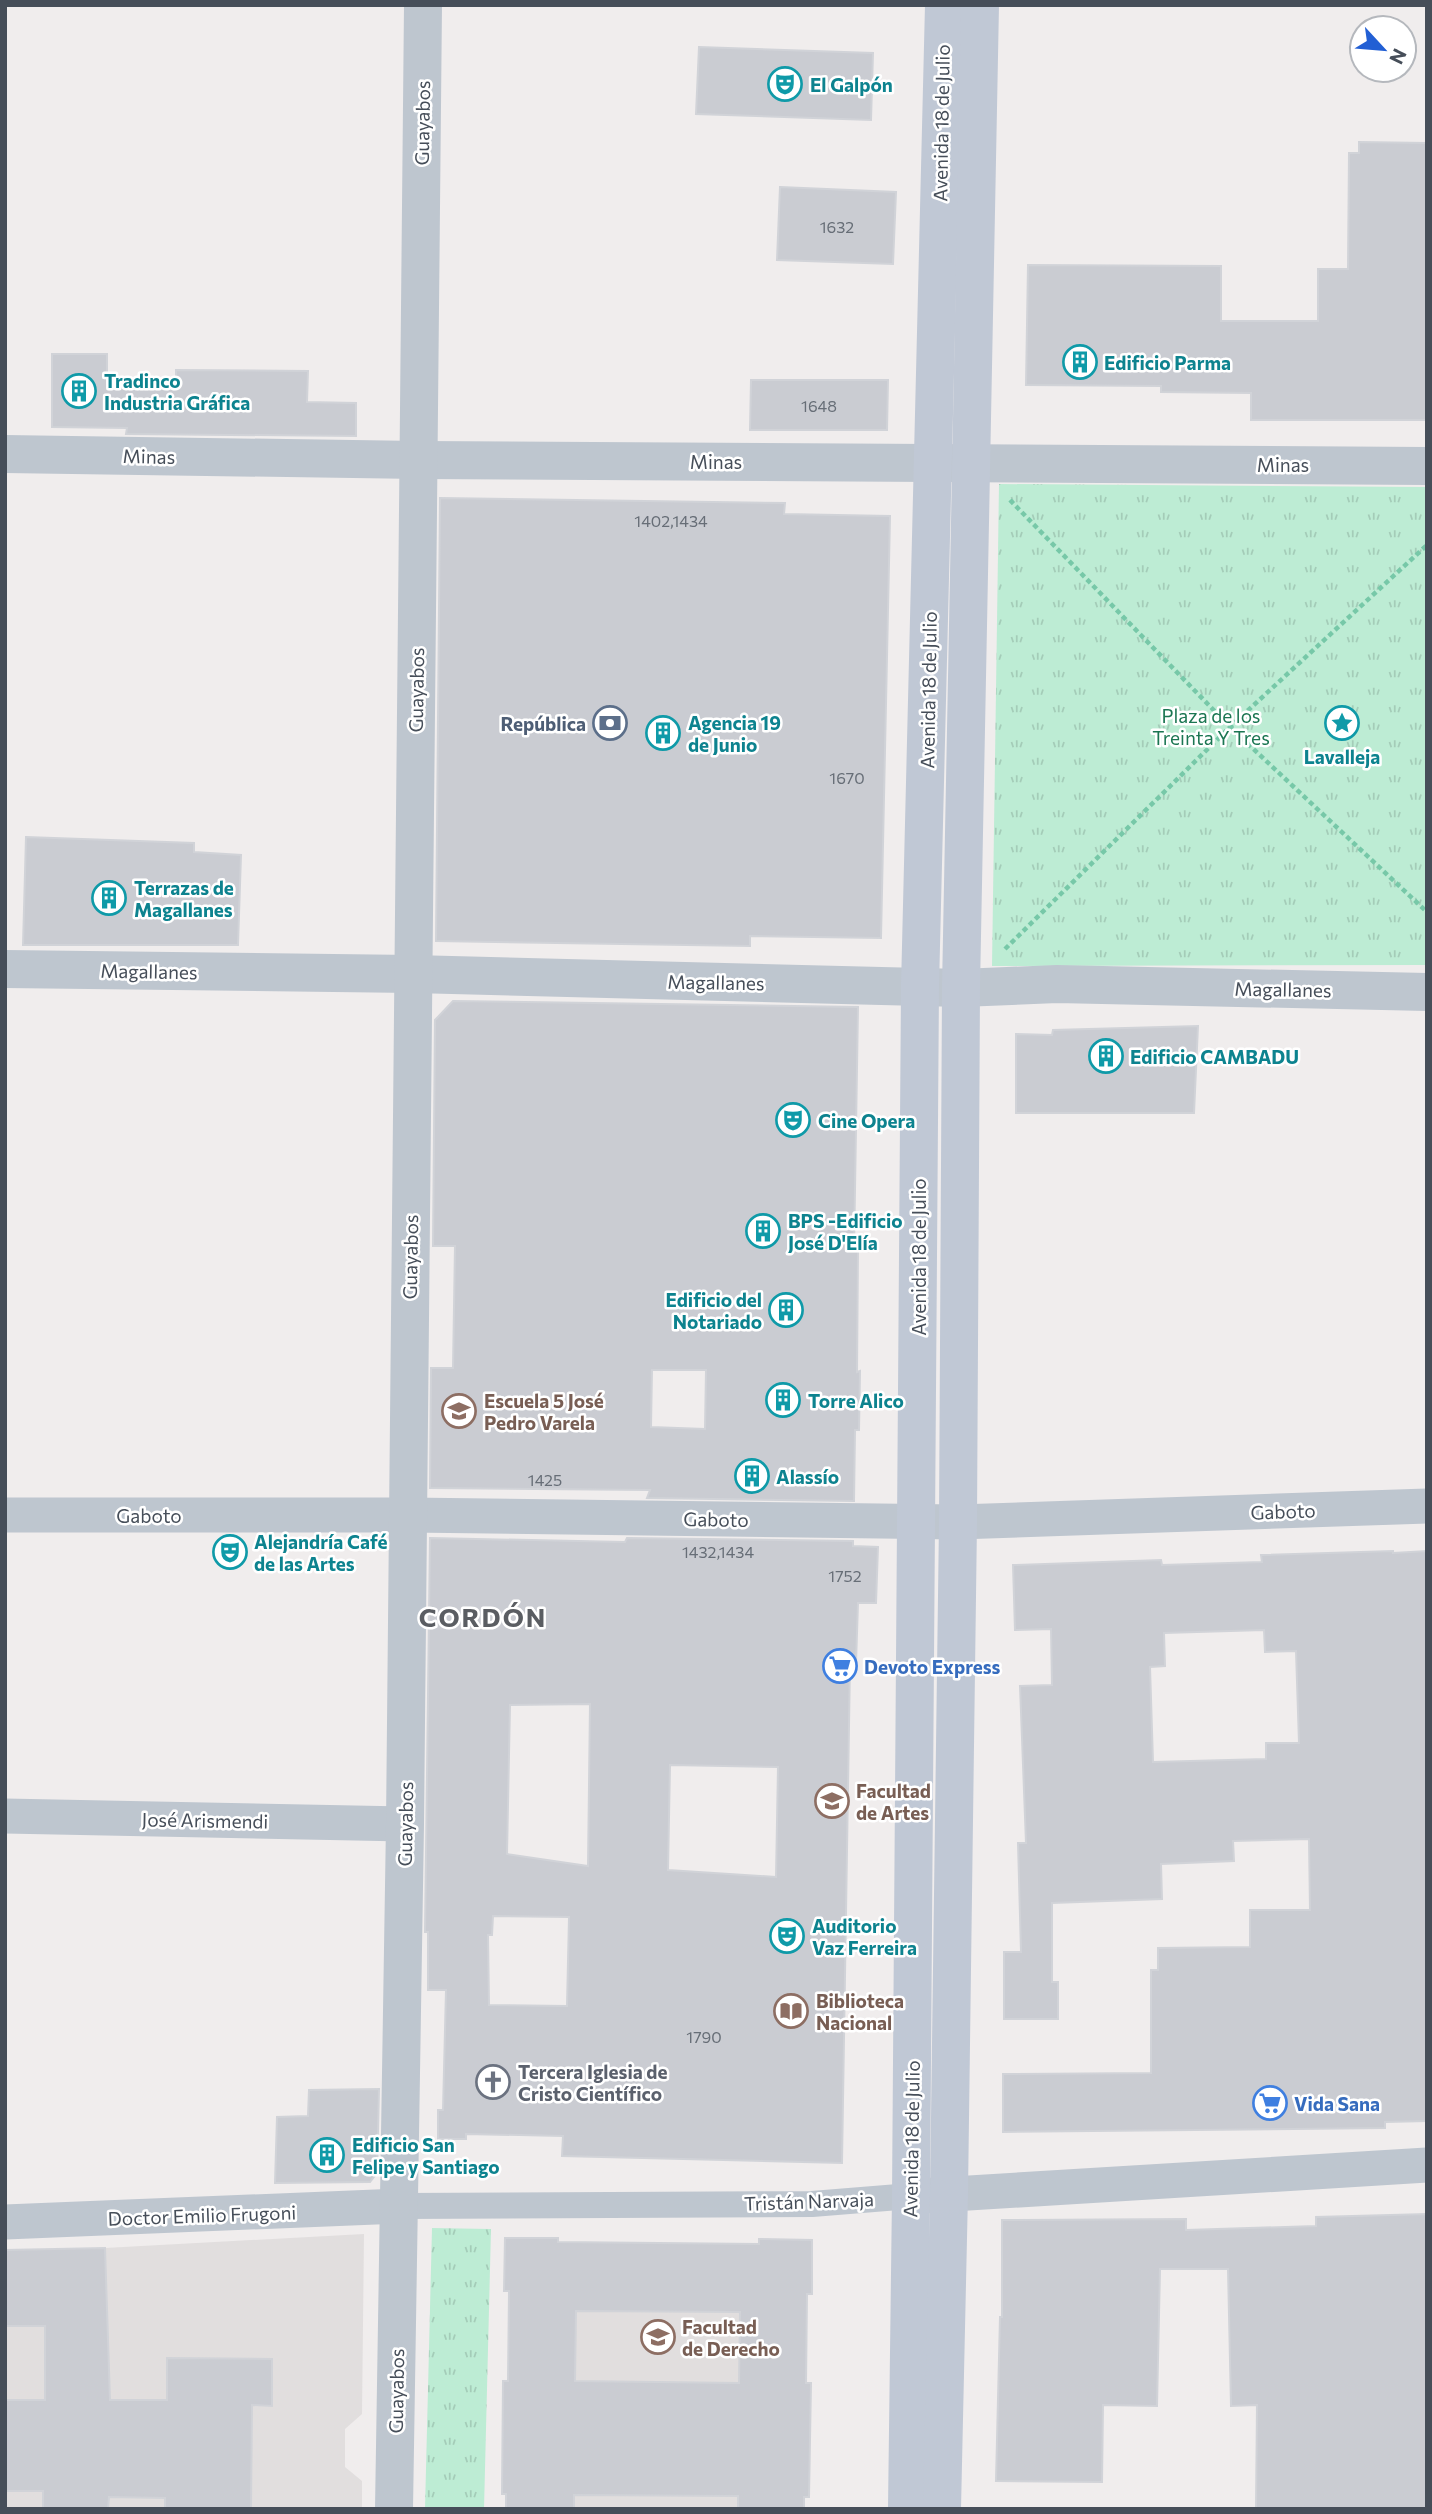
<svg xmlns="http://www.w3.org/2000/svg" width="1432" height="2514" font-family="Commissioner,sans-serif">
	<style>
		.education { fill: #e1dede }
		.park { fill: url(#park-tufts) }
		.building { fill: #caccd2; stroke: #d1d3d8; stroke-width: 2; fill-rule: evenodd }
		.lines { fill: none; stroke-linecap: round; stroke-linejoin: round }
		.path { stroke: #77c8a8; stroke-width: 4.5; stroke-dasharray: 5 3.5; stroke-linecap: butt }
		.pedestrian { stroke: #bec6cf; stroke-width: 26 }
		.minor { stroke: #bec6cf; stroke-width: 35 }
		.tertiary { stroke: #bec6cf; stroke-width: 38 }
		.secondary { stroke: #c0c8d5; stroke-width: 38 }
		.labels { text-anchor: middle; dominant-baseline: central; stroke-width: 5; stroke-linejoin: round; paint-order: stroke }
		.number-label { font-size: 16px; fill: #676e77 }
		.culture-label { font-size: 19px; font-weight: bold; fill: #0d838f; stroke: #fff; text-anchor: start }
		.street-label { font-size: 19px; fill: #464e59; stroke: #fff }
		.park-label { font-size: 19px; fill: #1b7652; stroke: #fff }
		.service-label { font-size: 19px; font-weight: bold; fill: #4e5e75; stroke: #fff; text-anchor: end }
		.education-label { font-size: 19px; font-weight: bold; fill: #785e54; stroke: #fff; text-anchor: start }
		.shop-label { font-size: 19px; font-weight: bold; fill: #366cbe; stroke: #fff; text-anchor: start }
		.worship-label { font-size: 19px; font-weight: bold; fill: #5b616d; stroke: #fff; text-anchor: start }
		.district-label { font-size: 26px; font-weight: bold; letter-spacing: 2px; fill: #5a5d62; stroke: #fff }
	</style>
	<defs>
		<pattern id="park-tufts" width="24" height="20" patternUnits="userSpaceOnUse" patternTransform="scale(1.75)"><rect width="24" height="20" fill="#bdecd4"/><path d="M3 7l-1-3M5 7V3M7 7l1-3M15 17l-1-3M17 17v-4M19 17l1-3" fill="none" stroke="#a4ccb8"/></pattern>
	</defs>
	<rect width="100%" height="100%" fill="#f0eded"/>
	<!-- education -->
	<g class="education">
		<path d="M364,2234L362,2414L345,2429V2467L362,2481V2509H5V2250L105,2248Z"/>
		<path d="M505,2238H558L559,2242L759,2244V2239L812,2240V2294H807L806,2383H811L809,2497H804V2509H506V2494H502L503,2381L508,2380L509,2292L504,2291Z"/>
	</g>
	<!-- park -->
	<g class="park">
		<path d="M999,484L1427,487V965L992,966Z"/>
		<path d="M432,2228L491,2229L484,2509H425Z"/>
	</g>
	<!-- building -->
	<g class="building">
		<path d="M699,47L873,53L871,120L696,114Z"/>
		<path d="M1359,142L1427,143V420H1251V393L1161,392V386L1026,385L1028,265L1221,266V321H1318V269H1348L1349,153H1359Z"/>
		<path d="M780,187L896,192L893,264L777,260Z"/>
		<path d="M52,354H107V383H176V370L308,371L307,402L356,403V436L126,434L127,428L52,427Z"/>
		<path d="M751,380H888L887,430H750Z"/>
		<path d="M440,498L785,503L784,514L890,516L881,938L750,936V946L436,941Z"/>
		<path d="M26,837L194,843V852L241,855L238,945H23Z"/>
		<path d="M453,1001L858,1007L854,1250H858L857,1372L860,1371L859,1430H855L854,1501L647,1498L650,1490L430,1488L431,1368H453L455,1246H433L435,1020ZM652,1370H706L705,1429L651,1427Z"/>
		<path d="M1198,1026L1194,1113H1016V1034L1052,1035L1053,1030Z"/>
		<path d="M430,1538L625,1542L627,1538L853,1541V1546L878,1547L876,1603H858L856,1663H850L842,2163L562,2156L563,2136L466,2134V2139H438V2110H443L446,1990H428V1932H425ZM590,1704L588,1866L507,1854L510,1705ZM670,1765L778,1767L776,1877L668,1870ZM493,1916L569,1917L567,2006L489,2005L488,1935H492Z"/>
		<path d="M1393,1551V1553L1427,1551V2121L1385,2122V2128L1003,2132V2074L1151,2073V1970H1158V1948L1250,1947V1910H1310L1309,1839L1233,1841L1234,1861L1161,1864L1162,1899L1052,1903V1982H1058V2019H1004V1952H1021L1018,1843H1026L1020,1686L1052,1685L1051,1629L1015,1630L1013,1565L1161,1560L1162,1565L1262,1562L1261,1555ZM1264,1630L1265,1652L1296,1651L1299,1743H1266V1759L1153,1762L1150,1667L1165,1666L1164,1633Z"/>
		<path d="M379,2089L377,2173L370,2182L275,2183L277,2117L308,2116L309,2090Z"/>
		<path d="M1427,2214V2509H1256L1257,2405L1231,2406L1228,2269H1160L1157,2406L1103,2405L1102,2482L996,2481L1000,2317H1002V2220L1186,2219V2230L1316,2226V2217Z"/>
		<path d="M505,2238H558V2242L759,2244V2239L812,2240V2294H807L806,2383H811L809,2497H804V2509H738V2496L574,2495V2509H506V2494H502L503,2381H508L509,2291H504ZM576,2311L740,2312L739,2383L575,2381Z"/>
		<path d="M105,2248L110,2400H167V2358L272,2359V2406L252,2405L251,2509H165V2498L109,2497L108,2509H43V2491H5V2400H45V2326H5V2250Z"/>
	</g>
	<g class="lines">
		<!-- path -->
		<g class="path">
			<path d="M1010,500L1230,727L1427,912"/>
			<path d="M1005,949L1230,727L1427,545"/>
		</g>
		<!-- pedestrian -->
		<path class="pedestrian" d="M400,2206L812,2204L911,2196"/>
		<!-- minor -->
		<g class="minor">
			<path d="M5,1515H408L958,1522L1427,1506"/>
			<path d="M5,1816L405,1824"/>
			<path d="M920,2196L1427,2165"/>
			<path d="M5,2222L400,2206"/>
		</g>
		<!-- tertiary -->
		<g class="tertiary">
			<path d="M5,454L419,460L1427,466"/>
			<path d="M5,969L413,974L961,988L1057,984L1427,992"/>
			<path d="M394,2509L405,1824L423,5"/>
		</g>
		<!-- secondary -->
		<g class="secondary">
			<path d="M907,2509L911,2196L920,987L944,5"/>
			<path d="M942,2509L949,2193L958,1522L961,988L980,5"/>
		</g>
	</g>
	<!-- icons -->
	<defs>
		<g id="theatre-ring" transform="scale(1.75)"><circle r="9.5" fill="#fff" stroke="#0f9aa8" stroke-width="1.5"/><path d="M-5-5.5Q0-4 5-5.5V0Q5 5 0 6Q-5 5-5 0ZM-3.3-2.5H-1v1.5H-3.3ZM1-2.5H3.3v1.5H1ZM-2.8 1Q0 5.5 2.8 1Z" fill="#0f9aa8"/></g>
		<g id="building-ring" transform="scale(1.75)"><circle r="9.5" fill="#fff" stroke="#0f9aa8" stroke-width="1.5"/><path d="M-4-6H4V6H1V3H-1V6H-4ZM-2.5-4.3h1.7v1.8h-1.7ZM.8-4.3h1.7v1.8H.8ZM-2.5-1h1.7V.8h-1.7ZM.8-1h1.7V.8H.8Z" fill="#0f9aa8"/></g>
		<g id="bank-ring" transform="scale(1.75)"><circle r="9.5" fill="#fff" stroke="#5c6f8a" stroke-width="1.5"/><path d="M-6-4H6V4H-6ZM0-2.3a2.3 2.3 0 1 0 0 4.6a2.3 2.3 0 1 0 0-4.6Z" fill="#5c6f8a"/></g>
		<g id="sight-ring" transform="scale(1.75)"><circle r="9.5" fill="#fff" stroke="#0f9aa8" stroke-width="1.5"/><path d="M0-6L1.8-2.2L6-1.7L2.9 1.2L3.7 5.4L0 3.3L-3.7 5.4L-2.9 1.2L-6-1.7L-1.8-2.2Z" fill="#0f9aa8"/></g>
		<g id="school-ring" transform="scale(1.75)"><circle r="9.5" fill="#fff" stroke="#8d6e63" stroke-width="1.5"/><path d="M0-5L7-2L0 1L-7-2ZM-4 1L0 2.5L4 1V4Q0 6-4 4Z" fill="#8d6e63"/></g>
		<g id="supermarket-ring" transform="scale(1.75)"><circle r="9.5" fill="#fff" stroke="#3f7fe0" stroke-width="1.5"/><path d="M-6-5.5h2.5l.6 2H6L4.5 2H-2.5L-4.4-4H-6ZM-1.5 3.2a1.3 1.3 0 1 0 .1 0ZM3 3.2a1.3 1.3 0 1 0 .1 0Z" fill="#3f7fe0"/></g>
		<g id="university-ring" transform="scale(1.75)"><circle r="9.5" fill="#fff" stroke="#8d6e63" stroke-width="1.5"/><path d="M0-5L7-2L0 1L-7-2ZM-4 1L0 2.5L4 1V4Q0 6-4 4Z" fill="#8d6e63"/></g>
		<g id="library-ring" transform="scale(1.75)"><circle r="9.5" fill="#fff" stroke="#8d6e63" stroke-width="1.5"/><path d="M-6-4Q-3-5.5-.7-3.5V5Q-3 3-6 4ZM6-4Q3-5.5 .7-3.5V5Q3 3 6 4Z" fill="#8d6e63"/></g>
		<g id="church-ring" transform="scale(1.75)"><circle r="9.5" fill="#fff" stroke="#6b7280" stroke-width="1.5"/><path d="M-1.2-6h2.4v3.5h3.3v2.4h-3.3V6h-2.4V-.1h-3.3v-2.4h3.3Z" fill="#6b7280"/></g>
	</defs>
	<g fill-rule="evenodd">
		<use href="#theatre-ring" x="785" y="84"/>
		<use href="#building-ring" x="1080" y="362"/>
		<use href="#building-ring" x="79" y="391"/>
		<use href="#bank-ring" x="610" y="723"/>
		<use href="#sight-ring" x="1342" y="723"/>
		<use href="#building-ring" x="663" y="733"/>
		<use href="#building-ring" x="109" y="898"/>
		<use href="#building-ring" x="1106" y="1056"/>
		<use href="#theatre-ring" x="793" y="1120"/>
		<use href="#building-ring" x="763" y="1231"/>
		<use href="#building-ring" x="786" y="1310"/>
		<use href="#building-ring" x="783" y="1400"/>
		<use href="#school-ring" x="459" y="1411"/>
		<use href="#building-ring" x="752" y="1476"/>
		<use href="#theatre-ring" x="230" y="1552"/>
		<use href="#supermarket-ring" x="840" y="1666"/>
		<use href="#university-ring" x="832" y="1801"/>
		<use href="#theatre-ring" x="787" y="1936"/>
		<use href="#library-ring" x="791" y="2011"/>
		<use href="#church-ring" x="493" y="2082"/>
		<use href="#supermarket-ring" x="1270" y="2103"/>
		<use href="#building-ring" x="327" y="2155"/>
		<use href="#university-ring" x="658" y="2337"/>
	</g>
	<g class="labels">
		<!-- number labels -->
		<g class="number-label">
			<text x="837" y="226">1632</text>
			<text x="819" y="405">1648</text>
			<text x="671" y="520">1402,1434</text>
			<text x="847" y="777">1670</text>
			<text x="545" y="1479">1425</text>
			<text x="718" y="1551">1432,1434</text>
			<text x="845" y="1575">1752</text>
			<text x="704" y="2036">1790</text>
		</g>
		<!-- culture labels -->
		<g class="culture-label">
			<text x="810" y="84">El Galpón</text>
			<text x="1104" y="362">Edificio Parma</text>
			<text x="104" y="380">Tradinco<tspan x="104" dy="22">Industria Gráfica</tspan></text>
			<text x="688" y="722">Agencia 19<tspan x="688" dy="22">de Junio</tspan></text>
			<text x="1342" y="756" text-anchor="middle">Lavalleja</text>
			<text x="134" y="887">Terrazas de<tspan x="134" dy="22">Magallanes</tspan></text>
			<text x="1130" y="1056">Edificio CAMBADU</text>
			<text x="818" y="1120">Cine Opera</text>
			<text x="788" y="1220">BPS -Edificio<tspan x="788" dy="22">José D'Elía</tspan></text>
			<text x="762" y="1299" text-anchor="end">Edificio del<tspan x="762" dy="22">Notariado</tspan></text>
			<text x="808" y="1400">Torre Alico</text>
			<text x="776" y="1476">Alassío</text>
			<text x="254" y="1541">Alejandría Café<tspan x="254" dy="22">de las Artes</tspan></text>
			<text x="812" y="1925">Auditorio<tspan x="812" dy="22">Vaz Ferreira</tspan></text>
			<text x="352" y="2144">Edificio San<tspan x="352" dy="22">Felipe y Santiago</tspan></text>
		</g>
		<!-- street labels -->
		<g class="street-label">
			<text transform="translate(422 123) rotate(-89)">Guayabos</text>
			<text transform="translate(941 123) rotate(-89)">Avenida 18 de Julio</text>
			<text transform="translate(149 456) rotate(1)">Minas</text>
			<text x="716" y="461">Minas</text>
			<text x="1283" y="464">Minas</text>
			<text transform="translate(416 690) rotate(-89)">Guayabos</text>
			<text transform="translate(928 690) rotate(-89)">Avenida 18 de Julio</text>
			<text transform="translate(149 971) rotate(1)">Magallanes</text>
			<text transform="translate(716 982) rotate(1)">Magallanes</text>
			<text transform="translate(1283 989) rotate(1)">Magallanes</text>
			<text transform="translate(410 1257) rotate(-89)">Guayabos</text>
			<text transform="translate(918 1257) rotate(-90)">Avenida 18 de Julio</text>
			<text transform="translate(1283 1511) rotate(-2)">Gaboto</text>
			<text x="149" y="1515">Gaboto</text>
			<text transform="translate(716 1519) rotate(1)">Gaboto</text>
			<text transform="translate(205 1820) rotate(1)">José Arismendi</text>
			<text transform="translate(405 1824) rotate(-89)">Guayabos</text>
			<text transform="translate(911 2139) rotate(-89)">Avenida 18 de Julio</text>
			<text transform="translate(809 2201) rotate(-2)">Tristán Narvaja</text>
			<text transform="translate(202 2215) rotate(-2)">Doctor Emilio Frugoni</text>
			<text transform="translate(396 2391) rotate(-89)">Guayabos</text>
		</g>
		<!-- park labels -->
		<g class="park-label">
			<text x="1211" y="715">Plaza de los<tspan x="1211" dy="22">Treinta Y Tres</tspan></text>
		</g>
		<!-- service labels -->
		<g class="service-label">
			<text x="586" y="723">República</text>
		</g>
		<!-- education labels -->
		<g class="education-label">
			<text x="484" y="1400">Escuela 5 José<tspan x="484" dy="22">Pedro Varela</tspan></text>
			<text x="856" y="1790">Facultad<tspan x="856" dy="22">de Artes</tspan></text>
			<text x="816" y="2000">Biblioteca<tspan x="816" dy="22">Nacional</tspan></text>
			<text x="682" y="2326">Facultad<tspan x="682" dy="22">de Derecho</tspan></text>
		</g>
		<!-- shop labels -->
		<g class="shop-label">
			<text x="864" y="1666">Devoto Express</text>
			<text x="1294" y="2103">Vida Sana</text>
		</g>
		<!-- worship labels -->
		<g class="worship-label">
			<text x="518" y="2071">Tercera Iglesia de<tspan x="518" dy="22">Cristo Científico</tspan></text>
		</g>
		<!-- district labels -->
		<g class="district-label">
			<text x="483" y="1616">CORDÓN</text>
		</g>
	</g>
	<!-- border -->
	<rect width="1432" height="2514" fill="none" stroke="#464e59" stroke-width="14"/>
	<!-- north arrow -->
	<g transform="translate(1383 49) rotate(116)"><circle r="33" fill="#ffffff" stroke="#b5b8bd" stroke-width="2"/>
	<path d="M0-5L12 26L0 18L-12 26Z" fill="#225fd4"/>
	<text y="-10" font-size="19" font-weight="bold" text-anchor="middle" fill="#464e59">N</text>
	</g>
</svg>
